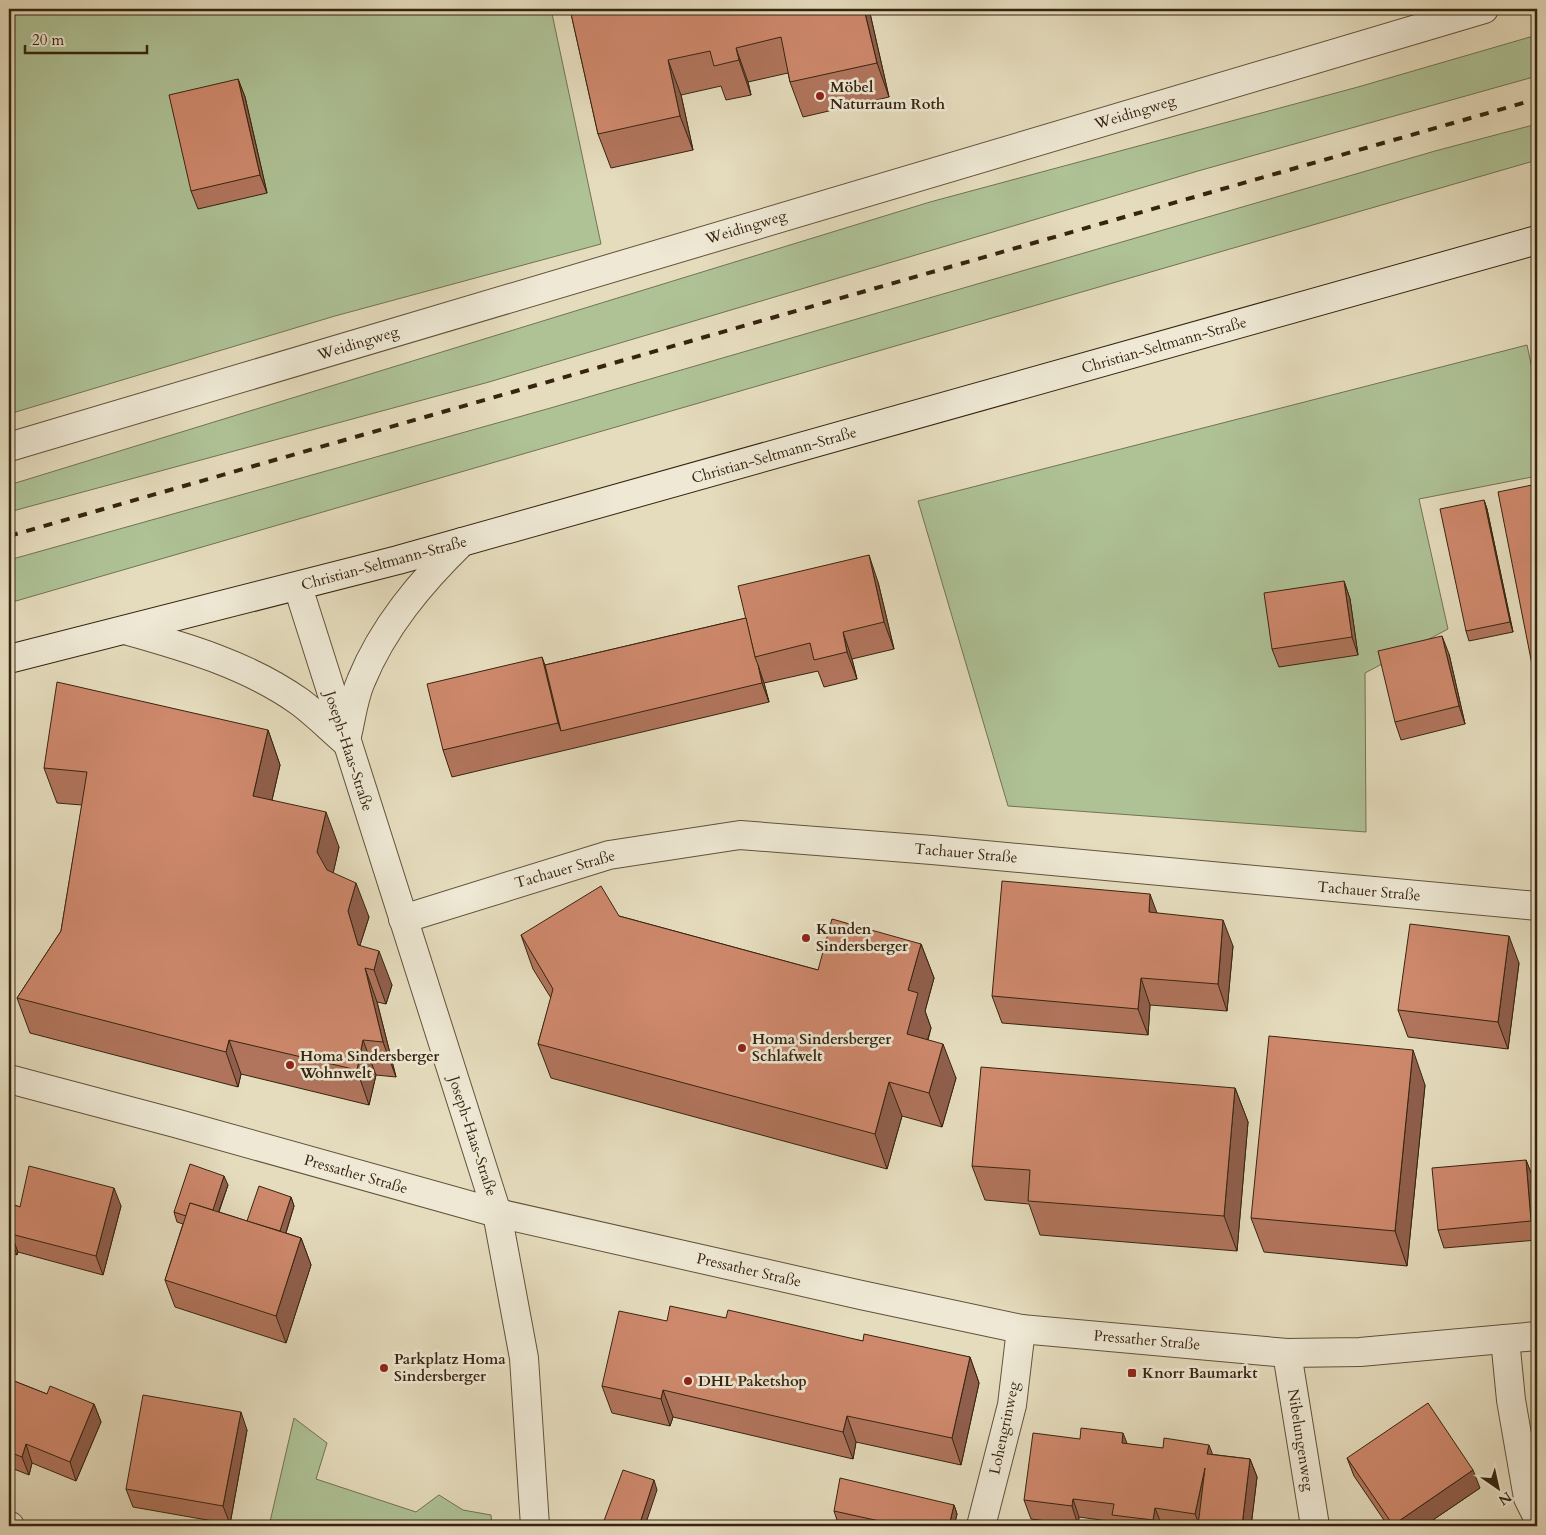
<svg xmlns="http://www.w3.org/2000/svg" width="1546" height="1535" font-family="Cardo,serif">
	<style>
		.green { fill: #aec296; stroke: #727352 }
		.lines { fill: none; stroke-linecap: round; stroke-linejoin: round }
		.minor-casing { stroke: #62523a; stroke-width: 30 }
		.tertiary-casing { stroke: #62523a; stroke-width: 30 }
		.secondary-casing { stroke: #36240f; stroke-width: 30 }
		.minor { stroke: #eee8d4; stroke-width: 28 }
		.tertiary { stroke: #eee8d4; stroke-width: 28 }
		.secondary { stroke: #eee8d4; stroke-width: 28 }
		.rail { stroke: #36240f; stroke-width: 4; stroke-dasharray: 9 9; stroke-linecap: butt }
		.wall { fill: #b1755d; stroke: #36240f }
		.shaded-wall { fill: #905f4c; stroke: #36240f }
		.building { fill: #ce886c; stroke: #36240f }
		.poi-dot { fill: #8f2418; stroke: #eee8d4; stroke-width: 2 }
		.labels { text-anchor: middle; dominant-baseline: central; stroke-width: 5; stroke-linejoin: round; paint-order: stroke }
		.poi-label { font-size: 15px; font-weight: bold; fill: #36240f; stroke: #eee8d4; text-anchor: start }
		.street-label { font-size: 15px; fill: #36240f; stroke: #eee8d4 }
	</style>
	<rect width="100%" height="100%" fill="#e5dcbd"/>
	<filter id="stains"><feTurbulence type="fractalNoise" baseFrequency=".004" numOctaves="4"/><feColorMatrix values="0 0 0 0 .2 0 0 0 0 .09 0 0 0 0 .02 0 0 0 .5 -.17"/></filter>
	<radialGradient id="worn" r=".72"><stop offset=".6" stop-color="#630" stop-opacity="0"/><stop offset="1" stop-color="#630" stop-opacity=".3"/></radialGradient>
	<!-- green -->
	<g class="green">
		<path d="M9,9H551L601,244L335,316L9,414Z"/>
		<path d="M1537,35V76L1198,171L489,382L9,512V485L930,202L1358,87Z"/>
		<path d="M1537,124V160L9,603V560L547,409L1435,151Z"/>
		<path d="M1527,345L1537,392V476L1419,499L1448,629L1365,673L1366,832L1008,806L918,501Z"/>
		<path d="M294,1418L327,1443L316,1479L416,1512L439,1495L463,1510L491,1515L492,1526H269Z"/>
	</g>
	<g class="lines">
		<!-- minor casing -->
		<g class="minor-casing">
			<g id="minor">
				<path d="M9,447L1484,9"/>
				<path d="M403,919L609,855L740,835L932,850L1537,906"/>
				<path d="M9,1079L175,1123L497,1213L861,1295L1021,1329L1287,1353L1360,1352L1537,1336"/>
				<path d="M1505,1339L1511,1400L1528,1498L1537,1516"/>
				<path d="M1287,1353L1315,1526"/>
				<path d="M9,1526H10"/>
				<path d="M981,1526L1012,1405L1021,1329"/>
			</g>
		</g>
		<!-- tertiary casing -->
		<g class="tertiary-casing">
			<g id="tertiary">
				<path d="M298,587L497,1213L524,1358L535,1526"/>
				<path d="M125,630C186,647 248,665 300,702C316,714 331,729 346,742"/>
				<path d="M346,740C351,721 353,699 361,681C383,627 421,582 462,542"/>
			</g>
		</g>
		<!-- secondary casing -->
		<g class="secondary-casing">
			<path id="secondary" d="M9,659L398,560L1537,240"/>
		</g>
		<!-- minor -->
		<use href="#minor" class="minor"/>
		<!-- tertiary -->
		<use href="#tertiary" class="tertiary"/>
		<!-- secondary -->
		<use href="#secondary" class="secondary"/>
		<!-- rail -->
		<path class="rail" d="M9,536L1537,99"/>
	</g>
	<!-- wall -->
	<g class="wall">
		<path d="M570,9H869L889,97L803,117L790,82L788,73L748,82L751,95L726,100L721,86L681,95L693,150L611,168L598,134Z"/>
		<path d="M238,79L245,97L267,193L198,209L191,191Z"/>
		<path d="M1484,500L1487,509L1513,632L1469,641L1466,631Z"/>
		<path d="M1344,581L1350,599L1358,655L1279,667L1272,649Z"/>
		<path d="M878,582L894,649L852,659L857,679L824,687L818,671L764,683L769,702L452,777L443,750L545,665L746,618Z"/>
		<path d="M1449,654L1465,724L1401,740L1395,722Z"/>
		<path d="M268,730L280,765L272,800L339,847L333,873L369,917L360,945L392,985L386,1004L377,1002L396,1077L376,1075L369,1105L241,1074L238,1087L30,1033L17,998L61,931L82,805L57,803L44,768Z"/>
		<path d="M1157,913L1233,946L1227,1011L1150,1005L1148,1035L1002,1023L992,996Z"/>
		<path d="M619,916L818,970L921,944L934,978L925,1011L931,1028L928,1040L956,1078L942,1127L902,1116L887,1169L551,1078L538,1044L551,998L533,969L521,935Z"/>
		<path d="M1519,963L1508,1049L1408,1037L1398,1010Z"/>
		<path d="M1425,1085L1407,1266L1264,1252L1251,1218Z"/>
		<path d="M1235,1088L1248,1122L1237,1251L1040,1235L1029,1204L985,1200L972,1166Z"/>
		<path d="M1526,1160L1533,1178L1537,1240L1444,1248L1438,1230Z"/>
		<path d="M228,1185L219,1212L247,1221L291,1197L294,1206L286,1233L301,1238L311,1265L286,1343L175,1307L165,1280L183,1224L177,1222L174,1212Z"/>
		<path d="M9,1203L20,1207L121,1206L103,1275L18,1252L17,1255L9,1252Z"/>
		<path d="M726,1318L863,1341L970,1357L979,1383L961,1465L856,1442L853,1459L673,1417L670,1426L612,1413L602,1386Z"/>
		<path d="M9,1379L47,1394L94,1404L101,1422L76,1481L32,1463L29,1475L9,1467Z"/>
		<path d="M247,1430L230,1524L133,1507L126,1489Z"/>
		<path d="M1080,1439L1127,1444L1250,1459L1257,1477L1251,1526H1116L1115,1522L1079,1517L1078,1525L1031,1519L1024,1500Z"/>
		<path d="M1347,1458L1480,1488L1424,1526H1388L1354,1476Z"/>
		<path d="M954,1505L957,1514L954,1526H863L837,1520L834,1511Z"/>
	</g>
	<!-- shaded-wall -->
	<g class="shaded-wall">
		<path d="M864,9H869L889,97L877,63Z"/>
		<path d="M736,48L748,82L751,95L739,60Z"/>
		<path d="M668,60L681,95L693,150L680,116Z"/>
		<path d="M238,79L245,97L267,193L260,175Z"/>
		<path d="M1484,500L1487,509L1513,632L1510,622Z"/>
		<path d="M869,555L878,582L894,649L884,622Z"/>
		<path d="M1344,581L1350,599L1358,655L1352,637Z"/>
		<path d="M843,632L852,659L857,679L847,652Z"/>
		<path d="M1442,636L1449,654L1465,724L1459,706Z"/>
		<path d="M542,657L552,684L561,731L558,723Z"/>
		<path d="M758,665L764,683L769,702L762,683Z"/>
		<path d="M268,730L280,765L265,830L253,796Z"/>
		<path d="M326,812L339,847L330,887L317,852Z"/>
		<path d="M356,883L369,917L360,945H358L348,911Z"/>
		<path d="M1150,894L1160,921L1149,912Z"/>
		<path d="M1223,920L1233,946L1227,1011L1218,984Z"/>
		<path d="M1509,936L1519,963L1508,1049L1498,1022Z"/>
		<path d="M921,944L934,978L925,1011L931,1028L919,1068L907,1034L908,990Z"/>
		<path d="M379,951L392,985L386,1004L374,970Z"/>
		<path d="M365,968L377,1002L396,1077L383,1042Z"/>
		<path d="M1141,978L1150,1005L1148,1035L1138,1009Z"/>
		<path d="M229,1040L241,1074L238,1087L226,1052Z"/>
		<path d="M363,1040L376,1075L369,1105L357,1070Z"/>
		<path d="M943,1044L956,1078L942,1127L929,1093Z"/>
		<path d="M1413,1050L1425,1085L1407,1266L1395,1231Z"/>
		<path d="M889,1082L902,1116L887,1169L875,1134Z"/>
		<path d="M1235,1088L1248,1122L1237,1251L1224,1216Z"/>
		<path d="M1526,1160L1533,1178L1537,1239L1531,1221Z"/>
		<path d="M224,1176L228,1185L211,1233L208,1224Z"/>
		<path d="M114,1188L121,1206L103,1275L96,1256Z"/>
		<path d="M291,1197L294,1206L279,1255L275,1245Z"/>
		<path d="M11,1234L18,1252L17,1255L10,1237Z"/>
		<path d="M301,1238L311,1265L286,1343L276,1316Z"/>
		<path d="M970,1357L979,1383L961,1465L952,1438Z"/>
		<path d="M663,1390L673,1417L670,1426L661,1399Z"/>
		<path d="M94,1404L101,1422L76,1481L70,1462Z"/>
		<path d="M241,1412L247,1430L230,1524L223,1506Z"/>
		<path d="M847,1416L856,1442L853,1459L843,1432Z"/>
		<path d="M1123,1433L1130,1451L1122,1443Z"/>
		<path d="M26,1444L32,1463L29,1475L22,1457Z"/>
		<path d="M1209,1445L1216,1463L1207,1454Z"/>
		<path d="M1250,1459L1257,1477L1251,1526H1242Z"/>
		<path d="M1205,1468L1200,1526L1195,1514Z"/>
		<path d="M1473,1470L1480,1488L1424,1526H1393V1525Z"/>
		<path d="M654,1480L657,1490L645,1526H639Z"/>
		<path d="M1073,1499L1079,1517L1078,1525L1072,1506Z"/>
		<path d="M954,1505L957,1514L954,1526H949Z"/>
		<path d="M1155,1508L1162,1526H1155L1153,1520Z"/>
	</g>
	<!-- building -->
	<g class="building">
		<path d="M570,9H864L877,63L790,82L781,37L736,48L739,60L714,66L710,51L668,60L680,116L598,134Z"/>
		<path d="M238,79L260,175L191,191L169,95Z"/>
		<path d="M1537,484V690L1498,492Z"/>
		<path d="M1484,500L1510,622L1466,631L1440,509Z"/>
		<path d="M869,555L884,622L843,632L847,652L814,660L810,643L755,657L738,586Z"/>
		<path d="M1344,581L1352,637L1272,649L1264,593Z"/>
		<path d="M746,618L755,657L758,665L762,683L561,731L545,665Z"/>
		<path d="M1442,636L1459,706L1395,722L1378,651Z"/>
		<path d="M542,657L558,723L443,750L427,684Z"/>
		<path d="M57,682L268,730L253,796L326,812L317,852L327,870L356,883L348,911L358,945L379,951L374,970L365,968L383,1042L363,1040L357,1070L229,1040L226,1052L17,998L61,931L87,772L44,768Z"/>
		<path d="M1002,881L1150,894L1149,912L1223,920L1218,984L1141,978L1138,1009L992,996Z"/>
		<path d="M601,886L619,916L818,970L832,919L921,944L908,990L918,993L907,1034L943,1044L929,1093L889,1082L875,1134L538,1044L553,989L521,935Z"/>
		<path d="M1410,924L1509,936L1498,1022L1398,1010Z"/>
		<path d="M1269,1036L1413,1050L1395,1231L1251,1218Z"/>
		<path d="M981,1067L1235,1088L1224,1216L1028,1201L1030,1170L972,1166Z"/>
		<path d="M1526,1160L1531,1221L1438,1230L1432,1168Z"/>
		<path d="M190,1164L224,1176L213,1210L190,1203L186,1216L174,1212Z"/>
		<path d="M29,1166L114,1188L96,1256L11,1234L10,1237H9V1203L20,1207Z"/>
		<path d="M259,1186L291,1197L280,1231L247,1221Z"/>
		<path d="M190,1203L301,1238L276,1316L165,1280Z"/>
		<path d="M670,1306L726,1318L728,1310L863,1341L864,1334L970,1357L952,1438L847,1416L843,1432L663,1390L661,1399L602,1386L619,1311L667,1321Z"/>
		<path d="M9,1379L47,1394L50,1386L94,1404L70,1462L26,1444L22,1457L9,1452Z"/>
		<path d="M143,1395L241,1412L223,1506L126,1489Z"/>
		<path d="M1428,1403L1473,1470L1393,1525L1347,1458Z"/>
		<path d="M1081,1428L1123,1433L1122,1443L1163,1448L1164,1438L1209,1445L1207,1454L1250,1459L1242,1526H1198L1205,1468L1195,1514L1155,1508L1153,1520L1112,1515L1114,1504L1073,1499L1072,1506L1024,1500L1033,1433L1080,1439Z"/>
		<path d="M623,1470L654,1480L639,1526H602Z"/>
		<path d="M840,1478L954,1505L949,1526H902L834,1511Z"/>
	</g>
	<!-- markers -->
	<g class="poi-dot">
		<circle cx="820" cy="96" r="5"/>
		<circle cx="806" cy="938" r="5"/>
		<circle cx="742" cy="1048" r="5"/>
		<circle cx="290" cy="1065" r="5"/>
		<circle cx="384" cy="1368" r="5"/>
		<rect x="1127" y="1368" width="10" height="10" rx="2.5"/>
		<circle cx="688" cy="1381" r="5"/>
	</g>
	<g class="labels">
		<!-- poi labels -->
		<g class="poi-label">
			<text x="830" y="87">Möbel<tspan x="830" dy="17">Naturraum Roth</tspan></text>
			<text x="816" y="929">Kunden<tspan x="816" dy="17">Sindersberger</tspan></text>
			<text x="752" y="1039">Homa Sindersberger<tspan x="752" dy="17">Schlafwelt</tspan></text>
			<text x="300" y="1056">Homa Sindersberger<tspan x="300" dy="17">Wohnwelt</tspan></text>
			<text x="394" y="1359">Parkplatz Homa<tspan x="394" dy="17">Sindersberger</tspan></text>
			<text x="1142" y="1373">Knorr Baumarkt</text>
			<text x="698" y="1381">DHL Paketshop</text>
		</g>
		<!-- street labels -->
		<g class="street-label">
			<text transform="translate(1135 112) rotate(-17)">Weidingweg</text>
			<text transform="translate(746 227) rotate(-17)">Weidingweg</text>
			<text transform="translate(358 343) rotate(-17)">Weidingweg</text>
			<text transform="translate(1164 345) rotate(-16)">Christian-Seltmann-Straße</text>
			<text transform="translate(774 455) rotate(-16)">Christian-Seltmann-Straße</text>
			<text transform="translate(384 563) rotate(-15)">Christian-Seltmann-Straße</text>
			<text transform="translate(349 751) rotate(72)">Joseph-Haas-Straße</text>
			<text transform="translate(966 853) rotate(5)">Tachauer Straße</text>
			<text transform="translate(565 869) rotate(-16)">Tachauer Straße</text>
			<text transform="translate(1369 891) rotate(5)">Tachauer Straße</text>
			<text transform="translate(473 1136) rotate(72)">Joseph-Haas-Straße</text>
			<text transform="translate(356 1174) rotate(16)">Pressather Straße</text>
			<text transform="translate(749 1270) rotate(13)">Pressather Straße</text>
			<text transform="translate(1147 1340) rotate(5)">Pressather Straße</text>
			<text transform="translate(1004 1428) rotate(-78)">Lohengrinweg</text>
			<text transform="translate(1301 1440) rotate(81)">Nibelungenweg</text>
		</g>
	</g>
	<!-- margin -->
	<rect width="1546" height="1535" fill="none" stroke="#e5dcbd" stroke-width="30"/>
	<rect x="10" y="10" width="1526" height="1515" fill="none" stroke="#36240f" stroke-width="2.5"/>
	<rect x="15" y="15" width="1516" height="1505" fill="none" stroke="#36240f"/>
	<!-- north arrow -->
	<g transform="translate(1498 1488) rotate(146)" stroke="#eee8d4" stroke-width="4" paint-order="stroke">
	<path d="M0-4L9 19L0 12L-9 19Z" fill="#36240f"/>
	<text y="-8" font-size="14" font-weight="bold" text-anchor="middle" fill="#36240f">N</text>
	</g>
	<!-- scale -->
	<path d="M25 45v8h122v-8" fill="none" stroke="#36240f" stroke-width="2.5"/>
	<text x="32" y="45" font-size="15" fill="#36240f" stroke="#eee8d4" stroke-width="4" paint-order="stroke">20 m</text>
	<rect width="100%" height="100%" filter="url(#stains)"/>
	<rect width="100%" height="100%" fill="url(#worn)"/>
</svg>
